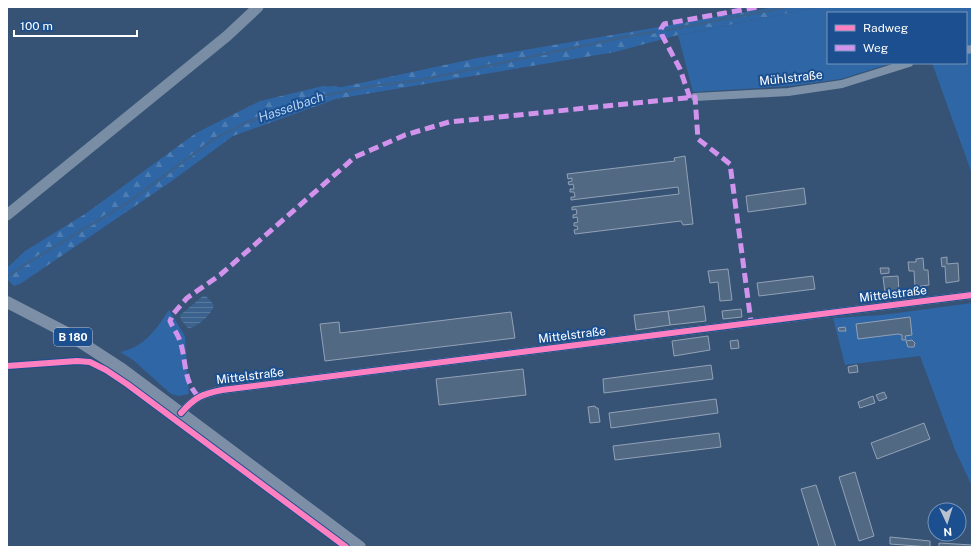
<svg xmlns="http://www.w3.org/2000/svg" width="979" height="554" font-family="'Public Sans',sans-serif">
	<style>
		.green { fill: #2f66a5 }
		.forest { fill: url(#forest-firs) }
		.water { fill: url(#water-rules) }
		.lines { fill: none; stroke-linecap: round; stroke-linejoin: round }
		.stream { stroke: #3b618d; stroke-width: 2.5 }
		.building { fill: #526984; stroke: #92a2b6 }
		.street { stroke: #7d92a8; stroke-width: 8 }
		.secondary { stroke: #798da4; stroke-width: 11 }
		.primary { stroke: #7d8ea7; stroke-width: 12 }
		.quiet { stroke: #d193ec; stroke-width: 5; stroke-dasharray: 10 5; stroke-linecap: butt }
		.cycleway-casing { stroke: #1b4f8f; stroke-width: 8 }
		.cycleway { stroke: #ff80c0; stroke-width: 6 }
		.labels { text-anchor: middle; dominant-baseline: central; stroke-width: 4; stroke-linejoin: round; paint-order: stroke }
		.shield { fill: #1b4f8f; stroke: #bbcadd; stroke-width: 1 }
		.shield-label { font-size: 11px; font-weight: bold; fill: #fff }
		.street-label { font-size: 12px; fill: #fff; stroke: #1b4f8f }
		.water-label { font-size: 13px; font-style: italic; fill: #b5d3f5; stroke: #1b4f8f }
	</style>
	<defs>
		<pattern id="forest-firs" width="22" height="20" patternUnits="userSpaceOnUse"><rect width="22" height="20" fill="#2f66a5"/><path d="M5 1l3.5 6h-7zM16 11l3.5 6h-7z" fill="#4e7db2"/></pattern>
		<pattern id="water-rules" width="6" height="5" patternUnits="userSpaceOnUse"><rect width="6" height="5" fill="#3b618d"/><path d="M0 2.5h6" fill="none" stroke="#58799e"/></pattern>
	</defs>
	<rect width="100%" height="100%" fill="#365274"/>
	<!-- green -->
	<g class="green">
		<path d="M819,7H972V174L932,63H966V13H828V63H892L841,79L791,86L693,92L678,35Z"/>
		<path d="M972,303V486L955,450L920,356L845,365L833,318L882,315Z"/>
		<path d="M169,310L185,336L189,394L179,396L171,394L133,360L120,352C145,347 156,329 169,310Z"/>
	</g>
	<!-- forest -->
	<path class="forest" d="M775,7H819L678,35L615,52L336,99L233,136L169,183L20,284L14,286L7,279V268L25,251L85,214L196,133L260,101L323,86L342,87L477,58Z"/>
	<!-- water -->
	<path class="water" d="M203,296H206L214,305C212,314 197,328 188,328L181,320L180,315Z"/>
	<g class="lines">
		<!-- stream -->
		<g class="stream">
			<path d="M667,30L788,7"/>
			<path d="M618,38L655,32"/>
			<path d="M7,277L26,264L130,201L214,139L245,123L322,96L372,86L420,80L620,38"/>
		</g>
	</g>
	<!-- building -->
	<g class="building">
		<path d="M685,156L693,224L683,225L681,221L575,234L574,230L578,229L577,226H574V223L578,222L577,217L573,218V215L577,214L576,209L572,210V207L679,194L678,187L571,200V197H575L574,192H570V189H574L573,184L569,185L568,182L572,181V178L568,179L567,174L675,161L674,158Z"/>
		<path d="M804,188L806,204L748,212L746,196Z"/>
		<path d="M947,257V264L958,263L959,281L946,283L945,266L942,267L941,258Z"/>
		<path d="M923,258L924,270H928L929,285L915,287L914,271H909L908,262H916V259Z"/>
		<path d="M880,268H889V273L881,274Z"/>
		<path d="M728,269L732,300L720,301L718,282L710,283L708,271Z"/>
		<path d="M813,276L815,289L759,296L757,283Z"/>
		<path d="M898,276L899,292L885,293L883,277Z"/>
		<path d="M704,306L706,321L670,325L668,311Z"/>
		<path d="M741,309L742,317L723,319L722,311Z"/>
		<path d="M668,311L670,325L636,330L634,315Z"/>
		<path d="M511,312L515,338L325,361L320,324L339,322L340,333Z"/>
		<path d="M910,317L912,335L905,336L906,340H902V335L898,334L858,339L856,324Z"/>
		<path d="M845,327L846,331H839L838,328Z"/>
		<path d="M708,336L710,350L674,356L672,341Z"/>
		<path d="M738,340L739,348L731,349L730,341Z"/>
		<path d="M912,340L915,343L914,347H908L906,341Z"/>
		<path d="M711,365L713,379L604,393L603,379Z"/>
		<path d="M857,365L858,372L849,373L848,367Z"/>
		<path d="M523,369L526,395L439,405L436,379Z"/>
		<path d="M884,392L887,398L879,401L876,395Z"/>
		<path d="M873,396L875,403L860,408L858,402Z"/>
		<path d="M716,399L718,413L611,428L609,413Z"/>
		<path d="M595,406L596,408H598L600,422L590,423L588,407Z"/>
		<path d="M924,423L930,439L877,459L871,443Z"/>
		<path d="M719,433L721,447L615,460L613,446Z"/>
		<path d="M855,472L874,536L859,541L839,477Z"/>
		<path d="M816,485L836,547H819L801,489Z"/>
		<path d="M890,537L930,541V547L890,544Z"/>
		<path d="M939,543L972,545V547H939Z"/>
	</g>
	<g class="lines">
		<!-- street -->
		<g class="street">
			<path d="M966,50L972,49"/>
			<path d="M695,97L788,92L842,84L909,63"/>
			<path d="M181,413C195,397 202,394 222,390L972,295"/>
		</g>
		<!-- secondary -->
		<path class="secondary" d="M7,215L227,36L258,7"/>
		<!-- primary -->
		<path class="primary" d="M7,302L65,332L122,369L360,547"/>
		<!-- quiet -->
		<g class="quiet">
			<path d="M690,98L680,69L662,35L661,29L664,24L758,7"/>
			<path d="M198,396C184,382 186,362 181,344C179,336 173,328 170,321L173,314L187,298L220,275L355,157L405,135L449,122L695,97L698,139L730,164L751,322"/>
		</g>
		<!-- cycleway casing -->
		<g class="cycleway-casing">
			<g id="cycleway">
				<path d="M7,366L77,361L90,362L106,370L127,384L346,547"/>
				<path d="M181,413C195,397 202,394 222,390L972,295"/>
			</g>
		</g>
		<!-- cycleway -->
		<use href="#cycleway" class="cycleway"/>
	</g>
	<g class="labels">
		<!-- shield labels -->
		<rect class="shield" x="54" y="328" width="38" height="18" rx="3"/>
		<g class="shield-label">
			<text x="73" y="337">B 180</text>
		</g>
		<!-- street labels -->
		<g class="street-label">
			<text transform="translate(791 78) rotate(-6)">Mühlstraße</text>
			<text transform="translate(893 294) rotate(-7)">Mittelstraße</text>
			<text transform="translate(572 335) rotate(-7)">Mittelstraße</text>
			<text transform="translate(250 376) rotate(-7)">Mittelstraße</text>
		</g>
		<!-- water labels -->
		<g class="water-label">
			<text transform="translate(291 107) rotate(-19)">Hasselbach</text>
		</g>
	</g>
	<!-- border -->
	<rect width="979" height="554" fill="none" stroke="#ffffff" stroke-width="16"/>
	<!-- legend -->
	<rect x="827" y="12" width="140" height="52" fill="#1b4f8f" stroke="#7695bc"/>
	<rect x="835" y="25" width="20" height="6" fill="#ff80c0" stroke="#7695bc"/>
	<text x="863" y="32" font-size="12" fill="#ffffff">Radweg</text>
	<rect x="835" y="45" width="20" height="6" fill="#d193ec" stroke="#7695bc"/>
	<text x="863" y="52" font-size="12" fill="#ffffff">Weg</text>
	<!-- north arrow -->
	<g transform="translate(947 522) rotate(176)"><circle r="19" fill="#1b4f8f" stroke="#7695bc"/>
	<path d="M0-3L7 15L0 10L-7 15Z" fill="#b9c2ce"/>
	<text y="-6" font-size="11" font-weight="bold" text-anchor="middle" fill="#ffffff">N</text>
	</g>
	<!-- scale -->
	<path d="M14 30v6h123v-6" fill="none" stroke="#ffffff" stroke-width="2"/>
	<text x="20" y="30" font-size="12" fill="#ffffff" stroke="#1b4f8f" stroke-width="3" paint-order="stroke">100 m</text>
</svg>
